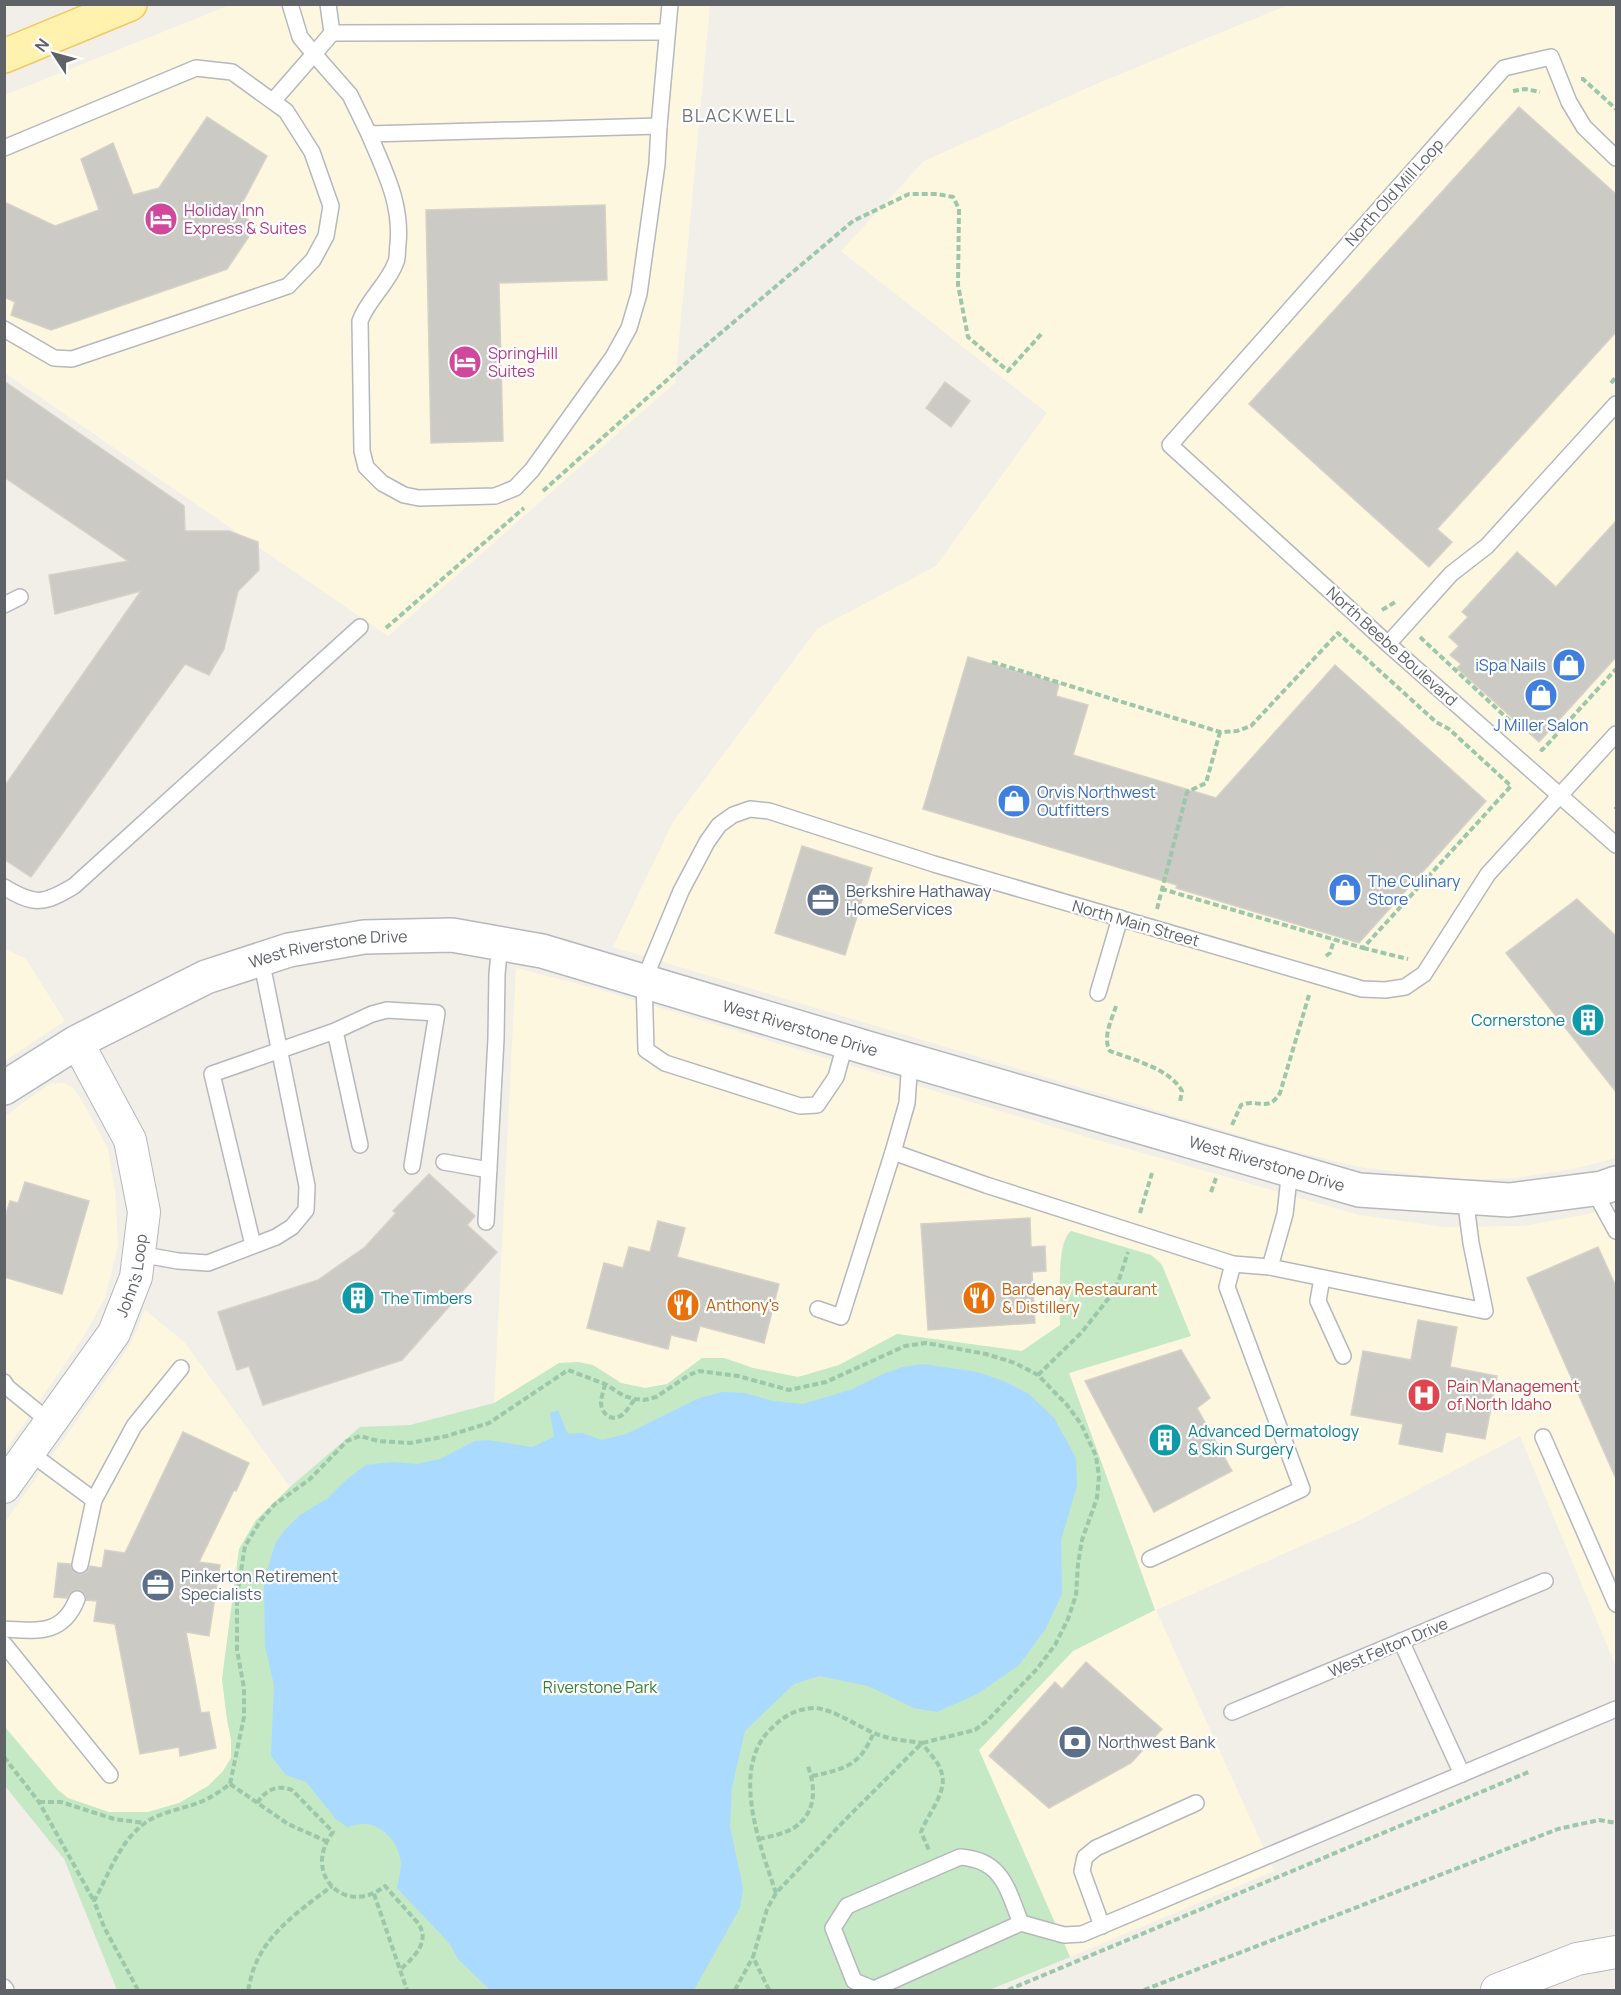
<svg xmlns="http://www.w3.org/2000/svg" width="1621" height="1995" font-family="Manrope,sans-serif">
	<style>
		.commercial { fill: #fef7e0 }
		.green { fill: #c5e8c5 }
		.water { fill: #aadaff }
		.building { fill: #cccac5; stroke: #d6d1c6; stroke-width: 1.5 }
		.lines { fill: none; stroke-linecap: round; stroke-linejoin: round }
		.service-casing { stroke: #b5b8bc; stroke-width: 18 }
		.minor-casing { stroke: #b5b8bc; stroke-width: 34 }
		.tertiary-casing { stroke: #b5b8bc; stroke-width: 36 }
		.primary-casing { stroke: #f2c960; stroke-width: 36 }
		.path { stroke: #9cc7a9; stroke-width: 4; stroke-dasharray: 6 3; stroke-linecap: butt }
		.service { stroke: #fff; stroke-width: 15 }
		.minor { stroke: #fff; stroke-width: 32 }
		.tertiary { stroke: #fff; stroke-width: 33 }
		.primary { stroke: #fff2af; stroke-width: 33 }
		.labels { text-anchor: middle; dominant-baseline: central; stroke-width: 4.5; stroke-linejoin: round; paint-order: stroke }
		.street-label { font-size: 16px; fill: #5f6368; stroke: #fff }
		.hotel-label { font-size: 16px; fill: #b23c85; stroke: #fff; text-anchor: start }
		.shop-label { font-size: 16px; fill: #366cbe; stroke: #fff; text-anchor: start }
		.service-label { font-size: 16px; fill: #4e5e75; stroke: #fff; text-anchor: start }
		.culture-label { font-size: 16px; fill: #0d838f; stroke: #fff; text-anchor: start }
		.food-label { font-size: 16px; fill: #c56008; stroke: #fff; text-anchor: start }
		.health-label { font-size: 16px; fill: #be3a42; stroke: #fff; text-anchor: start }
		.park-label { font-size: 16px; fill: #348238; stroke: #fff }
		.neighbourhood-label { font-size: 18px; letter-spacing: 1.5px; fill: #70757a; stroke: #fff }
	</style>
	<rect width="100%" height="100%" fill="#f1efe8"/>
	<!-- commercial -->
	<g class="commercial">
		<path d="M230,5H710L675,383L388,636L5,373V95Z"/>
		<path d="M1288,5H1616V1158L1573,1169L1515,1178L1461,1180L1359,1167L1279,1147L613,947L673,822L817,629L936,566L1047,413L841,251L924,161L1101,82Z"/>
		<path d="M5,949L26,959L65,1021L5,1061Z"/>
		<path d="M516,968L594,988L1097,1140L1359,1215L1445,1227L1524,1226L1589,1214L1616,1206V1667L1520,1436L1358,1521L1156,1610L1274,1871L1070,1957L979,1750L1073,1651L1155,1610L1069,1373L1191,1336L1160,1261L1151,1255L1071,1231L1063,1242L1061,1252L1060,1325L1022,1351L898,1334L839,1365L798,1377L753,1368L724,1358L679,1377L667,1384L645,1388L621,1383L593,1365L494,1403Z"/>
		<path d="M51,1083H64L73,1088L80,1097L108,1149L115,1192L118,1246L105,1298L84,1336L5,1451V1116Z"/>
		<path d="M145,1310L185,1343L290,1487L256,1520L239,1550L222,1679L227,1720L231,1740V1758L223,1771L208,1786L179,1803L148,1812H109L69,1799L58,1790L5,1726V1522L120,1360L131,1343Z"/>
	</g>
	<!-- green -->
	<path class="green" d="M1071,1231L1151,1255L1162,1265L1191,1336L1069,1373L1155,1610L1073,1651L979,1750L1070,1957L989,1990H117L64,1859L5,1786L4,1726L58,1790L68,1798L109,1812H148L179,1803L208,1786L223,1771L231,1758V1739L227,1720L222,1679L239,1549L256,1520L290,1487L360,1427L410,1425L494,1403L559,1363L578,1362L593,1365L621,1383L645,1388L667,1384L702,1358H724L753,1368L798,1377L839,1365L897,1334L1022,1351L1060,1325C1060,1306 1056,1242 1071,1231Z"/>
	<!-- water -->
	<path class="water" d="M923,1364L977,1372L1004,1381L1029,1394L1054,1418L1076,1458L1077,1486L1061,1540L1062,1594L1045,1630L1019,1665L979,1693L937,1712L914,1708L868,1686L820,1676L794,1684L745,1731L732,1787L730,1827L743,1888L740,1908L694,1990H490L458,1959L450,1944L397,1888C398,1881 401,1872 401,1864C400,1845 385,1826 366,1824C360,1823 353,1826 347,1827L336,1819L306,1782L286,1775L271,1756L274,1685L265,1646L264,1583L275,1544L284,1531L300,1515L328,1498L346,1480L366,1465L392,1462L417,1464L440,1459L475,1441L488,1440L532,1447L554,1437L550,1413L558,1410L568,1434L582,1433L602,1440L626,1434L699,1398L723,1392L745,1393L773,1401L803,1404L850,1390L883,1374L903,1367Z"/>
	<!-- building -->
	<g class="building">
		<path d="M1519,107L1617,195V331L1437,529L1452,542L1429,567L1249,404Z"/>
		<path d="M207,117L267,156L238,211L256,226L227,269L51,330L11,315L15,302L4,297V202L55,226L99,210L81,159L113,143L133,195L159,188Z"/>
		<path d="M605,205L607,280L499,283L503,441L431,443L426,210Z"/>
		<path d="M4,381L184,506L185,531H229L258,542L259,570L238,591L224,649L209,675L185,664L31,877L4,859V787L141,591L55,614L49,575L128,561L4,477Z"/>
		<path d="M945,382L970,401L951,427L926,408Z"/>
		<path d="M1617,520V656L1539,742L1457,668L1461,664L1450,655L1459,646L1449,637L1468,617L1462,612L1517,552L1556,587Z"/>
		<path d="M968,657L1059,684L1056,696L1088,705L1073,755L1216,798L1335,665L1486,801L1359,943L1176,888L1177,885L923,809Z"/>
		<path d="M802,846L872,868L845,955L775,933Z"/>
		<path d="M1577,899L1617,937V1093L1506,953Z"/>
		<path d="M429,1174L475,1216L467,1225L497,1252L402,1360L263,1405L249,1366L237,1370L218,1312L318,1280L365,1247L396,1213L393,1211Z"/>
		<path d="M25,1182L89,1201L62,1294L4,1277V1220L10,1201L18,1203Z"/>
		<path d="M1030,1218L1031,1247L1045,1246L1046,1271L1032,1272L1035,1323L928,1330L921,1224Z"/>
		<path d="M658,1221L685,1228L677,1257L779,1284L764,1343L700,1326L696,1341L671,1335L668,1349L587,1328L604,1263L623,1268L629,1247L650,1252Z"/>
		<path d="M1598,1247L1617,1289V1481L1527,1278Z"/>
		<path d="M1418,1320L1457,1327L1450,1367L1497,1376L1485,1439L1446,1432L1442,1452L1399,1444L1403,1424L1351,1415L1363,1351L1411,1360Z"/>
		<path d="M1181,1350L1210,1398L1197,1408L1232,1471L1154,1512L1085,1381Z"/>
		<path d="M183,1432L249,1463L236,1491L234,1490L199,1562L220,1565L209,1636L186,1632L201,1713L209,1712L216,1748L180,1756L179,1747L140,1754L115,1624L94,1621L97,1601L86,1600L85,1594L81,1590L72,1591L67,1598L54,1597L58,1563L70,1564L74,1573L82,1574L87,1572L90,1566L102,1568L105,1550L125,1553Z"/>
		<path d="M1086,1662L1162,1729L1131,1763L1049,1808L989,1756L1055,1682L1062,1689Z"/>
	</g>
	<g class="lines">
		<!-- service casing -->
		<g class="service-casing">
			<g id="service">
				<path d="M290,4L300,37L314,54L332,33L328,4"/>
				<path d="M332,33L667,32"/>
				<path d="M273,101L314,54L350,95L369,134L659,126L670,4"/>
				<path d="M369,134C384,170 402,203 398,244C397,250 398,257 396,262C388,284 368,299 360,321L362,451L366,467L382,483L404,495L419,498L495,496L515,488L532,470L613,357L629,328L639,294L657,164L659,126"/>
				<path d="M4,148L196,68L232,72L286,111L312,152L331,206L326,236L313,260L288,286L72,359L54,358L4,329"/>
				<path d="M1616,158L1584,127L1569,102L1551,57L1504,68L1170,445L1388,644L1616,845"/>
				<path d="M4,605L20,597"/>
				<path d="M1388,644L1451,574L1487,546L1616,404"/>
				<path d="M4,887C35,906 44,904 74,886L360,627"/>
				<path d="M1098,993L1120,918"/>
				<path d="M335,1031L360,1145"/>
				<path d="M846,1041L836,1077L817,1105L800,1106L665,1063L646,1050L644,980L681,891L707,842L719,825L733,815L750,809L769,811L934,864L1362,989L1385,990L1405,987L1424,974L1488,874L1616,734"/>
				<path d="M910,1060L907,1103L893,1152L986,1185L1233,1264L1270,1267L1285,1214L1290,1169"/>
				<path d="M444,1162L489,1170"/>
				<path d="M1593,1189L1616,1231"/>
				<path d="M486,1222L496,1039L497,974L500,944"/>
				<path d="M253,1245L212,1074L335,1031L372,1014L387,1010L437,1013L412,1166"/>
				<path d="M139,1254L178,1261L208,1263L276,1237L292,1227L306,1210L307,1186L261,959"/>
				<path d="M1270,1267L1485,1311L1471,1243L1465,1197"/>
				<path d="M1322,1278L1318,1301L1343,1356"/>
				<path d="M818,1309L841,1317L893,1152"/>
				<path d="M4,1382L7,1387L50,1422"/>
				<path d="M1543,1437L1616,1604"/>
				<path d="M29,1452L94,1500L80,1565"/>
				<path d="M94,1500L134,1426L181,1368"/>
				<path d="M1150,1559L1302,1489L1227,1287L1233,1264"/>
				<path d="M4,1629C38,1631 63,1635 77,1599"/>
				<path d="M1401,1641L1462,1774"/>
				<path d="M4,1644L110,1775"/>
				<path d="M1232,1712L1545,1581"/>
				<path d="M1021,1923C1007,1889 1003,1860 960,1857L847,1906L833,1928L854,1981L874,1989L1021,1923L1064,1935L1082,1934L1616,1709"/>
				<path d="M1102,1926L1082,1871L1085,1857L1096,1848L1196,1803"/>
				<path d="M4,1987L6,1990"/>
			</g>
		</g>
		<!-- minor casing -->
		<g class="minor-casing">
			<g id="minor">
				<path id="s1" d="M4,1487L114,1333L136,1277L144,1212L130,1140L77,1042"/>
				<path d="M1497,1990L1577,1959L1616,1952"/>
			</g>
		</g>
		<!-- tertiary casing -->
		<g class="tertiary-casing">
			<g id="tertiary">
				<path id="s2" d="M4,1088L77,1042L206,977L289,950L364,937L452,935L542,951L871,1049L1359,1190L1509,1200L1602,1188L1616,1183"/>
			</g>
		</g>
		<!-- primary casing -->
		<g class="primary-casing">
			<path id="primary" d="M4,56L130,4"/>
		</g>
		<!-- path -->
		<g class="path">
			<path d="M1581,79H1583L1616,109"/>
			<path d="M1513,91L1525,89L1540,92"/>
			<path d="M1611,383L1616,377"/>
			<path d="M543,491L696,354L853,221L909,194H937L953,197L959,209L958,285L968,337L1008,371L1043,332"/>
			<path d="M1382,610L1397,601"/>
			<path d="M386,628L524,508"/>
			<path d="M1420,637L1510,721"/>
			<path d="M992,662L1220,732L1237,731L1251,726L1338,633L1436,722L1449,729L1511,786L1363,948L1162,889"/>
			<path d="M1540,749L1542,750L1546,746L1616,669"/>
			<path d="M1616,807V809"/>
			<path d="M1157,909L1187,792L1206,783L1220,732"/>
			<path d="M1363,948L1408,959"/>
			<path d="M1326,956L1330,953L1334,940"/>
			<path d="M1116,1006C1112,1019 1102,1038 1110,1051C1133,1060 1169,1068 1182,1091L1180,1102"/>
			<path d="M1232,1125L1241,1105C1258,1098 1268,1113 1280,1093L1309,995"/>
			<path d="M1211,1192L1216,1178"/>
			<path d="M1140,1213L1152,1173"/>
			<path d="M1038,1375L1082,1332L1116,1289L1128,1252"/>
			<path d="M605,1384C604,1390 601,1397 601,1403C602,1415 612,1422 622,1415C627,1411 631,1404 635,1399"/>
			<path d="M4,1757L39,1802L94,1901"/>
			<path d="M812,1776C845,1769 860,1766 874,1732"/>
			<path d="M230,1784L288,1824L326,1841"/>
			<path d="M39,1802H61L114,1819L145,1823"/>
			<path d="M257,1803C266,1790 277,1784 292,1790L333,1832C301,1873 345,1918 385,1886L417,1922C432,1941 414,1957 400,1970"/>
			<path d="M759,1839C771,1836 785,1834 795,1827C817,1812 816,1786 807,1764"/>
			<path d="M776,1893C760,1845 728,1765 774,1726C785,1715 799,1708 815,1708C835,1709 862,1730 882,1736C895,1740 909,1741 922,1743C928,1752 938,1761 941,1771C949,1791 928,1813 921,1832L929,1850"/>
			<path d="M374,1894L407,1990"/>
			<path d="M138,1990L104,1927L94,1901C109,1874 119,1842 145,1823C163,1810 187,1809 207,1799C215,1795 223,1789 230,1784L244,1717V1688L237,1650V1596L245,1546L261,1520L274,1505L310,1479L347,1441L360,1436L378,1441L410,1443L447,1436L489,1423L568,1370L605,1384L624,1396L635,1399L644,1400L656,1397L689,1375L699,1371L738,1376L789,1390L826,1382L905,1346L926,1343L986,1354L1015,1363L1038,1375L1067,1405L1081,1424L1096,1456L1099,1476L1097,1498L1082,1540L1078,1564L1076,1595L1068,1619L1055,1645L1037,1669L987,1721L975,1730L922,1743L844,1821L776,1893L767,1909L753,1957L769,1990"/>
			<path d="M248,1990C250,1983 251,1975 254,1968C267,1932 303,1908 332,1886"/>
			<path d="M735,1990L753,1957"/>
			<path d="M1008,1990L1531,1771"/>
			<path d="M1144,1990L1558,1829L1599,1820L1616,1823"/>
		</g>
		<!-- service -->
		<use href="#service" class="service"/>
		<!-- minor -->
		<use href="#minor" class="minor"/>
		<!-- tertiary -->
		<use href="#tertiary" class="tertiary"/>
		<!-- primary -->
		<use href="#primary" class="primary"/>
	</g>
	<!-- icons -->
	<defs>
		<g id="hotel-disc" transform="scale(1.725)"><circle r="9.5" fill="#d1479c" stroke="#fff"/><path d="M-6-4.5h1.5V1H6V5H4.5V3h-9V5H-6ZM-4 0a1.8 1.8 0 1 1 3.6 0ZM.5 0V-2.5h3Q6-2.5 6 0Z" fill="#fff"/></g>
		<g id="shop-disc" transform="scale(1.725)"><circle r="9.5" fill="#3f7fe0" stroke="#fff"/><path d="M-5-2.5h2.3a2.7 3.5 0 0 1 5.4 0H5L5.5 6h-11ZM-1.5-2.5h3a1.5 2.3 0 0 0-3 0Z" fill="#fff"/></g>
		<g id="office-disc" transform="scale(1.725)"><circle r="9.5" fill="#5c6f8a" stroke="#fff"/><path d="M-6-3h4V-5.5h4V-3h4V5H-6ZM-1-4.5V-3h2v-1.5ZM-6 0V1H6V0Z" fill="#fff"/></g>
		<g id="building-disc" transform="scale(1.725)"><circle r="9.5" fill="#0f9aa8" stroke="#fff"/><path d="M-4-6H4V6H1V3H-1V6H-4ZM-2.5-4.3h1.7v1.8h-1.7ZM.8-4.3h1.7v1.8H.8ZM-2.5-1h1.7V.8h-1.7ZM.8-1h1.7V.8H.8Z" fill="#fff"/></g>
		<g id="restaurant-disc" transform="scale(1.725)"><circle r="9.5" fill="#e8710a" stroke="#fff"/><path d="M-5-6h1v4h1v-4h1v4h1v-4h1v5L-1.5 .5V6h-2V.5L-5-1ZM5-6V6H3V1.5H1.5Q1.5-4 5-6Z" fill="#fff"/></g>
		<g id="hospital-disc" transform="scale(1.725)"><circle r="9.5" fill="#e0444e" stroke="#fff"/><path d="M-5-5h3v3.5h4V-5h3V5h-3V1.5h-4V5h-3Z" fill="#fff"/></g>
		<g id="bank-disc" transform="scale(1.725)"><circle r="9.5" fill="#5c6f8a" stroke="#fff"/><path d="M-6-4H6V4H-6ZM0-2.3a2.3 2.3 0 1 0 0 4.6a2.3 2.3 0 1 0 0-4.6Z" fill="#fff"/></g>
	</defs>
	<g fill-rule="evenodd">
		<use href="#hotel-disc" x="161" y="219"/>
		<use href="#hotel-disc" x="465" y="362"/>
		<use href="#shop-disc" x="1569" y="665"/>
		<use href="#shop-disc" x="1541" y="695"/>
		<use href="#shop-disc" x="1014" y="801"/>
		<use href="#shop-disc" x="1345" y="890"/>
		<use href="#office-disc" x="823" y="900"/>
		<use href="#building-disc" x="1588" y="1020"/>
		<use href="#building-disc" x="358" y="1298"/>
		<use href="#restaurant-disc" x="979" y="1298"/>
		<use href="#restaurant-disc" x="683" y="1305"/>
		<use href="#hospital-disc" x="1424" y="1395"/>
		<use href="#building-disc" x="1165" y="1440"/>
		<use href="#office-disc" x="158" y="1585"/>
		<use href="#bank-disc" x="1075" y="1742"/>
	</g>
	<g class="labels">
		<!-- street labels -->
		<g class="street-label">
			<text transform="translate(1394 192) rotate(-48)">North Old Mill Loop</text>
			<text transform="translate(1392 646) rotate(42)">North Beebe Boulevard</text>
			<text transform="translate(1136 923) rotate(16)">North Main Street</text>
			<text stroke="none"><textPath href="#s2" startOffset="357">West Riverstone Drive</textPath></text>
			<text stroke="none"><textPath href="#s2" startOffset="843">West Riverstone Drive</textPath></text>
			<text stroke="none"><textPath href="#s2" startOffset="1329">West Riverstone Drive</textPath></text>
			<text stroke="none"><textPath href="#s1" startOffset="250">John's Loop</textPath></text>
			<text transform="translate(1388 1647) rotate(-23)">West Felton Drive</text>
		</g>
		<!-- hotel labels -->
		<g class="hotel-label">
			<text x="184" y="210">Holiday Inn<tspan x="184" dy="18">Express &amp; Suites</tspan></text>
			<text x="488" y="353">SpringHill<tspan x="488" dy="18">Suites</tspan></text>
		</g>
		<!-- shop labels -->
		<g class="shop-label">
			<text x="1546" y="665" text-anchor="end">iSpa Nails</text>
			<text x="1541" y="725" text-anchor="middle">J Miller Salon</text>
			<text x="1037" y="792">Orvis Northwest<tspan x="1037" dy="18">Outfitters</tspan></text>
			<text x="1368" y="881">The Culinary<tspan x="1368" dy="18">Store</tspan></text>
		</g>
		<!-- service labels -->
		<g class="service-label">
			<text x="846" y="891">Berkshire Hathaway<tspan x="846" dy="18">HomeServices</tspan></text>
			<text x="181" y="1576">Pinkerton Retirement<tspan x="181" dy="18">Specialists</tspan></text>
			<text x="1098" y="1742">Northwest Bank</text>
		</g>
		<!-- culture labels -->
		<g class="culture-label">
			<text x="1565" y="1020" text-anchor="end">Cornerstone</text>
			<text x="381" y="1298">The Timbers</text>
			<text x="1188" y="1431">Advanced Dermatology<tspan x="1188" dy="18">&amp; Skin Surgery</tspan></text>
		</g>
		<!-- food labels -->
		<g class="food-label">
			<text x="1002" y="1289">Bardenay Restaurant<tspan x="1002" dy="18">&amp; Distillery</tspan></text>
			<text x="706" y="1305">Anthony's</text>
		</g>
		<!-- health labels -->
		<g class="health-label">
			<text x="1447" y="1386">Pain Management<tspan x="1447" dy="18">of North Idaho</tspan></text>
		</g>
		<!-- park labels -->
		<g class="park-label">
			<text x="600" y="1687">Riverstone Park</text>
		</g>
		<!-- neighbourhood labels -->
		<g class="neighbourhood-label">
			<text x="739" y="115">BLACKWELL</text>
		</g>
	</g>
	<!-- border -->
	<rect width="1621" height="1995" fill="none" stroke="#5f6368" stroke-width="12"/>
	<!-- north arrow -->
	<g transform="translate(54 54) rotate(306)" stroke="#ffffff" stroke-width="4.5" paint-order="stroke">
	<path d="M0-4.5L10 22L0 15L-10 22Z" fill="#5f6368"/>
	<text y="-9" font-size="16" font-weight="bold" text-anchor="middle" fill="#5f6368">N</text>
	</g>
</svg>
